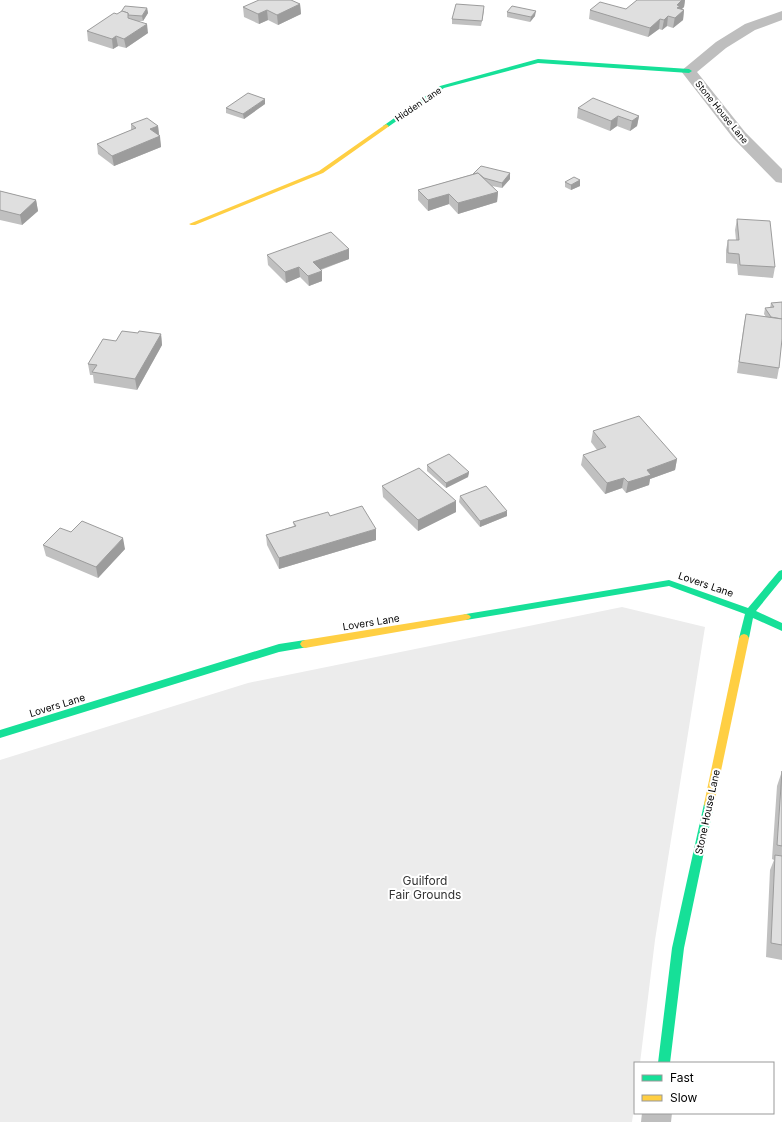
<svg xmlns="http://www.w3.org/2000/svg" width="782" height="1122" font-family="Inter,sans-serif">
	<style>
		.green { fill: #ececec }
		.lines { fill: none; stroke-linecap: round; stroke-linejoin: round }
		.street { fill: #bebebe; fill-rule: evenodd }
		.fast { fill: #16e098; fill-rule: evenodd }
		.slow { fill: #ffcf43; fill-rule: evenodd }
		.wall { fill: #c0c0c0 }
		.shaded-wall { fill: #9c9c9c }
		.building { fill: #dfdfdf; stroke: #9c9c9c }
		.labels { text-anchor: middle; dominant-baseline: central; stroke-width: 4; stroke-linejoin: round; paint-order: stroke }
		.far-street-label { font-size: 9px; fill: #000; stroke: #fff }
		.street-label { font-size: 10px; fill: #000; stroke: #fff }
		.near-park-label { font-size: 12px; fill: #333; stroke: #fff }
	</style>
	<rect width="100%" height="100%" fill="#fff"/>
	<!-- green -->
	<path class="green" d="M622,607L705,627L655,940L640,1063H635V1100L632,1122H0V760L248,683Z"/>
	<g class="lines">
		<!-- street -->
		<g class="street">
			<path d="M782,11V20L755,30L726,48L697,72L745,132L782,169V183L776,182L733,138L681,71L716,42L745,24Z"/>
			<path d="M642,1113H672L671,1122H641Z"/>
		</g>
		<!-- fast -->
		<g class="fast">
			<path d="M538,59L689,69L692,71L689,73L538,63L444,88L388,127L383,126L440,86Z"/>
			<path d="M782,570V579L756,611L782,623V631L753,618L749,638L747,641H741L739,638L745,614L669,586L466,620L463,619L461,617L463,615L466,614L669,580L748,608L779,571Z"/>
			<path d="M305,640L308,641L310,644L308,647L279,652L0,738V730L279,644Z"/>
			<path d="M709,800L713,801L714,804L684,948L670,1063H658L672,948L704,804L705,801Z"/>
		</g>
		<!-- slow -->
		<g class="slow">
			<path d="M386,124L389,126L388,127L323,173L195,225H191L189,224L319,171Z"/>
			<path d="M466,614L469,615L471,617L469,619L466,620L305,648L302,647L300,644L302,641L305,640Z"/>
			<path d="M744,634L747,635L749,638L714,804L713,807L709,808L705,807L704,804L739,638L741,635Z"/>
		</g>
	</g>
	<!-- wall -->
	<g class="wall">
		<path d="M637,0H685L684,7L681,9L684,10L683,20L673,28L667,26L662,30L659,29L648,37L589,19L590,10L626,9Z"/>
		<path d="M300,4L301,14L278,25L268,20L259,24L244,17L243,7Z"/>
		<path d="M147,8L148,13L143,21H138L148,33L126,48L118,46L113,49L88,41L87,31L117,14Z"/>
		<path d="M484,11L481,26L452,24V19Z"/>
		<path d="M507,12L535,16L530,22L507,17Z"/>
		<path d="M265,104L244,119L226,113V108Z"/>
		<path d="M578,108L639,116L637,126L630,131L617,126L610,131L577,118Z"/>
		<path d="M131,124L158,126L161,147L114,166L98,154L97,144L131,130Z"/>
		<path d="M510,173V179L502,188L492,186L498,192L497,202L458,214L449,204L428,211L418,200V190L473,174Z"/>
		<path d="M580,180V186L571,190L565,187V182Z"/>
		<path d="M0,191L36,200L38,211L22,225L0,220Z"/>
		<path d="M737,219L775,267L773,278L738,275L737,264L726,263V250L728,240H736L735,230Z"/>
		<path d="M349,249V259L321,270L322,281L309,286L300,277L286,283L268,265L267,255Z"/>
		<path d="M782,302L779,368L777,379L737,373L744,324L746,314L766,317L764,314L765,308H770L771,303Z"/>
		<path d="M138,333L161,334L162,345L137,390L94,383L93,375H90L88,364L116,341Z"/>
		<path d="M593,431L677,459L675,470L650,479L649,485L626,493L622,488L605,494L581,465L583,455L597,450L591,442Z"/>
		<path d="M427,465L469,472L468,477L446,488L427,471Z"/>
		<path d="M382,486L456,501V512L418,531L383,497Z"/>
		<path d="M460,496L507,516L480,527L459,502Z"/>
		<path d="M330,516L376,540L279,569L267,545L266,535L294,526L293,522Z"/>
		<path d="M43,545L125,549L98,578L46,556Z"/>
		<path d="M782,771V960L766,957L770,870L774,860L772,859L777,786Z"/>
	</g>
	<!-- shaded-wall -->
	<g class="shaded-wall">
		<path d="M682,0H685L684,7L680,11L684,10L683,20L673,28L677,5Z"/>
		<path d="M300,4L301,14L278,25L277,15Z"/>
		<path d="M147,8L148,13L143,21L142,16Z"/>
		<path d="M267,10L268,20L259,24L258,14Z"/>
		<path d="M536,11L535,16L530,22L531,17Z"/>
		<path d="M668,16L667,26L662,30L664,20Z"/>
		<path d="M660,19L659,29L648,37L650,28Z"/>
		<path d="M147,24L148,33L126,48L124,39Z"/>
		<path d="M116,36L118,46L113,49L112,39Z"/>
		<path d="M265,99V104L244,119L243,114Z"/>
		<path d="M618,116L617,126L610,131L611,121Z"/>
		<path d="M639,116L637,126L630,131L632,121Z"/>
		<path d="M158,126L159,136L150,129Z"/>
		<path d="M160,136L161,147L114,166L112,156Z"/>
		<path d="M510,173V179L502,188V183Z"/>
		<path d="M580,180V186L571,190V185Z"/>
		<path d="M498,192L497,202L458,214V203Z"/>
		<path d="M449,194V204L428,211V200Z"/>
		<path d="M36,200L38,211L22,225L20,215Z"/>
		<path d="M349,249V259L313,272V262Z"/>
		<path d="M299,267L300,277L286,283L285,272Z"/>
		<path d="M322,271V281L309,286L308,276Z"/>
		<path d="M161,334L162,345L137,390L135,379Z"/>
		<path d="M677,459L675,470L650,479L649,485L626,493L628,482L647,470Z"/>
		<path d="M469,472L468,477L446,488V483Z"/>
		<path d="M624,478L622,488L605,494L607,483Z"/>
		<path d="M456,501V512L418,531V520Z"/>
		<path d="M507,511V516L480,527V521Z"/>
		<path d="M376,529V540L279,569V558Z"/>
		<path d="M123,538L125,549L98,578L96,567Z"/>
	</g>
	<!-- building -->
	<g class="building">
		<path d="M259,0H291L300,4L277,15L267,10L258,14L243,7Z"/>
		<path d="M637,0H682L677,5L680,6L677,8L684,10L675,18L668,16L664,20L660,19L650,28L590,10L600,2L626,9Z"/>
		<path d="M456,4L484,6L482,21L452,19Z"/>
		<path d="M125,6L147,8L142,16L128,15V13L122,11L121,12Z"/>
		<path d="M512,6L536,11L531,17L507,12Z"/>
		<path d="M122,11L128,13V18L147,24L124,39L116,36L112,39L87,31L114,13L117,14Z"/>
		<path d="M248,93L265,99L243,114L226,108Z"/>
		<path d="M593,98L639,116L632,121L618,116L611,121L578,108Z"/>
		<path d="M147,118L158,126L150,129L160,136L112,156L97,144L136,128L131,124Z"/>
		<path d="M481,166L510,173L502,183L484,178L478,173L473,174Z"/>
		<path d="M478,173L498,192L458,203L449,194L428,200L418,190Z"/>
		<path d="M574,177L580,180L571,185L565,182Z"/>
		<path d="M0,191L36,200L20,215L0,210Z"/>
		<path d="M737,219L770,221L775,267L740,265L739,254L728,253V240H739Z"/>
		<path d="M331,232L349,249L313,262L322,271L308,276L299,267L285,272L267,255Z"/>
		<path d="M782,302V319L771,317L765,308L774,307L771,303Z"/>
		<path d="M746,314L782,319V339L779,368L739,362Z"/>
		<path d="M122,331L138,333L139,331L161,334L135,379L92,372L97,365L88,364L103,339L116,341Z"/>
		<path d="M639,416L677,459L647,470L651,475L628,482L624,478L607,483L583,455L606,447L593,431Z"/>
		<path d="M449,454L469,472L446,483L427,465Z"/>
		<path d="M419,468L456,501L418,520L382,486Z"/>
		<path d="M486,486L507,511L480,521L460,496Z"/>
		<path d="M362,506L376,529L279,558L266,535L296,526L293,522L328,512L330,516Z"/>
		<path d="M82,521L123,538L96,567L43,545L60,528L71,532Z"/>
		<path d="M782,771V846L777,845Z"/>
		<path d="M775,855L782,856V945L771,943Z"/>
	</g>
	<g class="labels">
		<!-- far-street labels -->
		<g class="far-street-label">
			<text transform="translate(418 104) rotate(-34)">Hidden Lane</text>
			<text transform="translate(722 112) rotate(51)">Stone House Lane</text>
		</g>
		<!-- street labels -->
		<g class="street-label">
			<text transform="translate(706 584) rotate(19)">Lovers Lane</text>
			<text transform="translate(371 622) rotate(-9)">Lovers Lane</text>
			<text transform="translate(57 705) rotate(-17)">Lovers Lane</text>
			<text transform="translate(707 812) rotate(-78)">Stone House Lane</text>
		</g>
		<!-- near-park labels -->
		<g class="near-park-label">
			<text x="425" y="880">Guilford<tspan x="425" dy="14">Fair Grounds</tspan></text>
		</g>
	</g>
	<!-- legend -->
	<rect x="634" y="1062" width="140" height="52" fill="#ffffff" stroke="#999999"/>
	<rect x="642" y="1075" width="20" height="6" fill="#16e098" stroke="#999999"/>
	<text x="670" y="1082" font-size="12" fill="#000000">Fast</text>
	<rect x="642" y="1095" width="20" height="6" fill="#ffcf43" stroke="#999999"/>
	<text x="670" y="1102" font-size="12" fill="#000000">Slow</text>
</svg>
